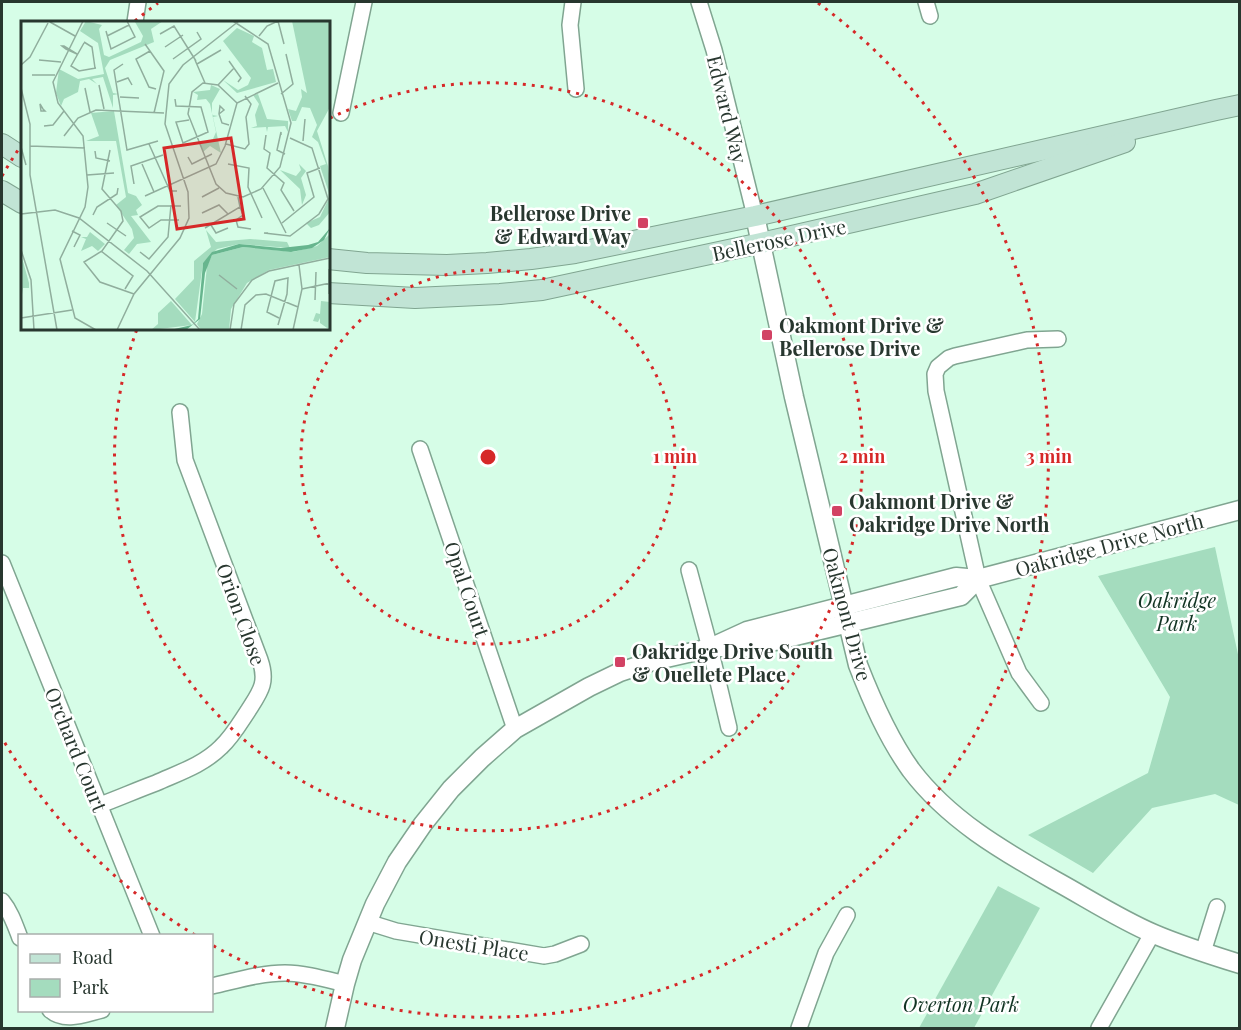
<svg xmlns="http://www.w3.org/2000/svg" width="1241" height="1030" font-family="'Playfair Display',serif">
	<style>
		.green { fill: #a4dcbe }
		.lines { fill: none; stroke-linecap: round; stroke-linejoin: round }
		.minor-casing { stroke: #80a591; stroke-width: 18 }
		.tertiary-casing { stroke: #80a591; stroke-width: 21 }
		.secondary-casing { stroke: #80a591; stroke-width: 22 }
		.minor { stroke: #fff; stroke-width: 15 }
		.tertiary { stroke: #fff; stroke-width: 18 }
		.secondary { stroke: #c1e4d5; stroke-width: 20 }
		.ring { fill: none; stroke: #d62828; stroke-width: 3; stroke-dasharray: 3 6 }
		.poi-dot { fill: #d24264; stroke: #fff; stroke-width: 2 }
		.labels { text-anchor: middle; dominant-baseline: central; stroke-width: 5; stroke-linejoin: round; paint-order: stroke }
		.street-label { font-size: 20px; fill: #28372f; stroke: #fff }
		.poi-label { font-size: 20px; font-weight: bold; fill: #28372f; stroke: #fff; text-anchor: start }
		.park-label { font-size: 20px; font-style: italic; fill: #113423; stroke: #fff }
		.inset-road { fill: none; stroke: #90ae9d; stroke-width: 1.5 }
		.view { fill: #d62828; fill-opacity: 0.15; stroke: #d62828; stroke-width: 3 }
		.inset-edge { fill: none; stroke: #28372f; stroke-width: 3 }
		.centre { fill: #d62828; stroke: #fff; stroke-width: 3 }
		.ring-label { font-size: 18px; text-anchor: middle; font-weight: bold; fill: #d62828; stroke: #fff; stroke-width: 5; stroke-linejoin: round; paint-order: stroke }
	</style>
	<rect width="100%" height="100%" fill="#d6fde7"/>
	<!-- green -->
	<g class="green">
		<path d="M1215,547L1239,659V805L1215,794L1152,808L1093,873L1028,835L1148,773L1170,697L1098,576Z"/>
		<path d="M998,886L1040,908L974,1028H919Z"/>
	</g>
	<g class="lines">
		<!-- minor casing -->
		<g class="minor-casing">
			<g id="minor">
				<path d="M573,2L570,25L576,89"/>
				<path d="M699,2L714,50L755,216"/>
				<path d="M926,2L930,16"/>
				<path d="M135,22L138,2"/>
				<path d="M341,113L364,2"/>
				<path d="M420,449L515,729"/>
				<path d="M2,563L152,936"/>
				<path d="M689,570L710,648L729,728"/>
				<path d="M1041,703L1019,673L978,579L936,391L935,374L938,367L949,358L955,356L1027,340L1058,339"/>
				<path d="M100,805C119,798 137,790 156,783C178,773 203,765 221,747C232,737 240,723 248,711C260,692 268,683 260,660L185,460L180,412"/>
				<path d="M2,901C11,912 15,925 20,938"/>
				<path d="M367,922L396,931L544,956L555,954L581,944"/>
				<path d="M1203,952L1217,907"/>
				<path d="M212,986C235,981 260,973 285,973C305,973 325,979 345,984"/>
				<path d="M50,1010C65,1023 85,1014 102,1010"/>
				<path d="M799,1028L826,953L847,915"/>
				<path d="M1099,1028L1152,934"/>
			</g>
		</g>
		<!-- tertiary casing -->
		<g class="tertiary-casing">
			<g id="tertiary">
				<path d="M755,216L794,397L858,665C872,701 888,738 911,770C948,819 1001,850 1054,880C1087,898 1119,919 1154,934C1182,946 1211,955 1240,964"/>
				<path d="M720,647H750L961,596L978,579"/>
				<path d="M335,1028L345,984L352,960L375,904L397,862L423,824L451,789L482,758L515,729L589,687L620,672L653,661L710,648L747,631L956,577L978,579L1240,510"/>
			</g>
		</g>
		<!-- secondary casing -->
		<g class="secondary-casing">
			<g id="secondary">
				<path d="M2,144L22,157"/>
				<path d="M2,191L22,203"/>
				<path d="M328,259L367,263L447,265L487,263L531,259L575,253L755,216L1216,110L1240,105"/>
				<path d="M328,293L415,298L500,294L542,290L761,243L975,194L1125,142"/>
			</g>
		</g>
		<!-- minor -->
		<use href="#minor" class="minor"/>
		<!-- tertiary -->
		<use href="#tertiary" class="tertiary"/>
		<!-- secondary -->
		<use href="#secondary" class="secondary"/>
	</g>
	<!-- distance rings -->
	<g class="ring">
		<circle cx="488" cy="457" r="187"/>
		<path d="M330 118A374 374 0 1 1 137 329"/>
		<path d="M195 935A561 561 0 0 1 2 738M2 176A561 561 0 0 1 20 147M135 21A561 561 0 0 1 158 3M818 3A561 561 0 0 1 212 945"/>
	</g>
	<!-- markers -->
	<g class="poi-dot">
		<rect x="637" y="217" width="12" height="12" rx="3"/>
		<rect x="761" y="329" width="12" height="12" rx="3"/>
		<rect x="831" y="505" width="12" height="12" rx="3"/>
		<rect x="614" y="656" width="12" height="12" rx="3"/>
	</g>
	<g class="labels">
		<!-- street labels -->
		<g class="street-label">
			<text transform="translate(728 109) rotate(76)">Edward Way</text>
			<text transform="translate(779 239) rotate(-12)">Bellerose Drive</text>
			<text transform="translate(1109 544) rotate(-15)">Oakridge Drive North</text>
			<text transform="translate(468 589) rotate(71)">Opal Court</text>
			<text transform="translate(242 614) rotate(70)">Orion Close</text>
			<text transform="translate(848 614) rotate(75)">Oakmont Drive</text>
			<text transform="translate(77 749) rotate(68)">Orchard Court</text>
			<text transform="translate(474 944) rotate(9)">Onesti Place</text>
		</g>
		<!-- poi labels -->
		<g class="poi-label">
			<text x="631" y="212" text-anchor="end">Bellerose Drive<tspan x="631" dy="23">&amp; Edward Way</tspan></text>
			<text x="779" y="324">Oakmont Drive &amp;<tspan x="779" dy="23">Bellerose Drive</tspan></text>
			<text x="849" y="500">Oakmont Drive &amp;<tspan x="849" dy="23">Oakridge Drive North</tspan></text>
			<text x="632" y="650">Oakridge Drive South<tspan x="632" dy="23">&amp; Ouellete Place</tspan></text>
		</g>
		<!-- park labels -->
		<g class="park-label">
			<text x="1177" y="599">Oakridge<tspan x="1177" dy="23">Park</tspan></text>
			<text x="961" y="1003">Overton Park</text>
		</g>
	</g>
	<!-- overview -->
	<g transform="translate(21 21)">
		<rect width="309" height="309" fill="#d6fde7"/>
		<path d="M65,0L81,4L78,8L83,34L88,36L120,21L122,15L114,1L107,0H142L130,8L133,21L89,39L84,47L92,72L98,73L92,74V87L82,56L71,58L76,63L68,58L59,60L57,71L43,78L40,85L35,72L38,48L57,58L83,53L77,22L59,10ZM271,0H309V86L296,110L307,145L309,161V191L298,204L290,207L285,202L299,196L309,175L299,145L305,143L297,121L291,116L296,104L289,87L281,86L275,100H271L267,88L275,90L281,76L280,68L286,72ZM216,7L233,15L231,21L241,27L246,49L252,48L255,61L216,72L202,59L217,69L227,64L230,57L202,20ZM190,64L199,68L191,82V94L197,95L192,96L200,132L189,125L182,131L179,123L192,118L195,111L189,83L185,78L176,79L177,74L172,71L189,69ZM237,73L246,98L267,100V111L264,105L247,106L246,111L245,106L230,107L236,105L234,94L238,83L232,74ZM93,90L107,172L115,175L121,184L115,189L117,194L110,195L130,221L116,223L108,233L103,229L113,217L111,208L95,184L105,176L95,120H65L78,115L70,92ZM278,143L285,150L280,157L285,174L281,184L279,168L259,149L275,155L280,149ZM185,209L195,221L229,218L266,221L269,227L218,223L196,228L182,242L174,301L154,278L173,258V240L190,226ZM69,211L84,223L77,230L71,225L60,230L65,218L60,216H66ZM309,213V236L248,249L226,262L210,288L208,309H180L176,303L181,293L186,245L191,234L222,226L272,231L296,225ZM0,233L8,262V267H2L0,280ZM150,280L171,304L130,309L137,303V292ZM300,280L309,281V309L299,302V297L297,301L292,300L295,292L299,293Z" fill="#a4dcbe"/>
		<path d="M309,207L303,219L291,227L270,231L222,226L191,234L184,252L179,298L165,309H149L171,304L177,298L182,242L191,231L218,223L260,227L287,224L297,221Z" fill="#67b58e"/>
		<path class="inset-road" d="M62,0L32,61L37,82L62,115L67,166L64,186L39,238L54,297L75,309M212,0L247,23L270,102L259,146L240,168L222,176L205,172L195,163L167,93L171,71L182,62L197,64L216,82M257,0L263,23M29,1L54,15M85,10L90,28L114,16L106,0M139,13L153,5L175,40M86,15L108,4M238,15L246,5L257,0M63,21L71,26L74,47M63,22L50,45L58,50L75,47M124,23L143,50L133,92M41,25H43L56,33L45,28ZM144,26L162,14M129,30L115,38L128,66L135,68M152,38L180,18L176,11M18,39L40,41M174,39L184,62M208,40L220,57L217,61M102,43L93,49L106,129L137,120M176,43L200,29M0,44L9,36L27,2M11,54H34M96,61L107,57L111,64M78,64L83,88M197,64L213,47M0,67L9,103V154L36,309M64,67L69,91M260,73L272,63L265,33M99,76L118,77M154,78L155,85L180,86L187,111L162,122L155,101L168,99M19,83L22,88L24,90H20ZM198,93L203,89L199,85L198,93L201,102L208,104M23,105L32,104L43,90M245,114L243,128L249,132L246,147L263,162L260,169L273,190M260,114V111L256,129L264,133M43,115L57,97L75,89L143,92M282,120L284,98M128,123L149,170H156M205,123L224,128L228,123L225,96L230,83L224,75M9,125L64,127M0,126L5,144M89,129L81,168L100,190L102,200L81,230L63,241L79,261L113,273M74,130L75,137L89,140M167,136L171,143L191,133M121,143L133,171M207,143L228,147L227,166L241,197M66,154L93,152M113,163L110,145L142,134M242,167L265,212M124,175L195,143L204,125L216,82L257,62M181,176L198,167M219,186L222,194L215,199L217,206L230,208M181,192L198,184L207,193M0,193L34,189L58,197L126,250L179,309M72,194L76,186L96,173L97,167M158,199H140L128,207L119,196L137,185H160M86,202L105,215M261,202L293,176L286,152L299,147M190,204L195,212L207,207M184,207L219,186L217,176M51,210L59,214L53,226M247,212H243L269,215L298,193L307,178L291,127L269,117M0,229L10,259L13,309M80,230L112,255L104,268M119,231L128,238L147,216L150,184M198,254L216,268M281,268L309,262M308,273V248M294,279L295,251M0,297L51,289M257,304L266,273L267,257L254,260L246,291L258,297M96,309L113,273L159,217L168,197L167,171L144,103L148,63L162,44L218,0M209,309L213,283L231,259L248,250L309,237M220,309L224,284L235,274L245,273L277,286M272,309L281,268L278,244"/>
		<path class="view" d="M210,117L223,198L156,208L143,127Z"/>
		<rect width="309" height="309" class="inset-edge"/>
	</g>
	<circle cx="488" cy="457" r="9" class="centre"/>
	<g class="ring-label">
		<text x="675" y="463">1 min</text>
		<text x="862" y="463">2 min</text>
		<text x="1049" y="463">3 min</text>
	</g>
	<!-- border -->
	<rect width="1241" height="1030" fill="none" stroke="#28372f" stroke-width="6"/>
	<!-- legend -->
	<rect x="18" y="934" width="195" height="78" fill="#ffffff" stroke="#a9afac" stroke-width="1.5"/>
	<rect x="30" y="954" width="30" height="9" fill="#c1e4d5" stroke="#a9afac" stroke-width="1.5"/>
	<text x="72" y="964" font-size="18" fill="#28372f">Road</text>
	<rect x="30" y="979" width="30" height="18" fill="#a4dcbe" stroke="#a9afac" stroke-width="1.5"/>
	<text x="72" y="994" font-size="18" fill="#28372f">Park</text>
</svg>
